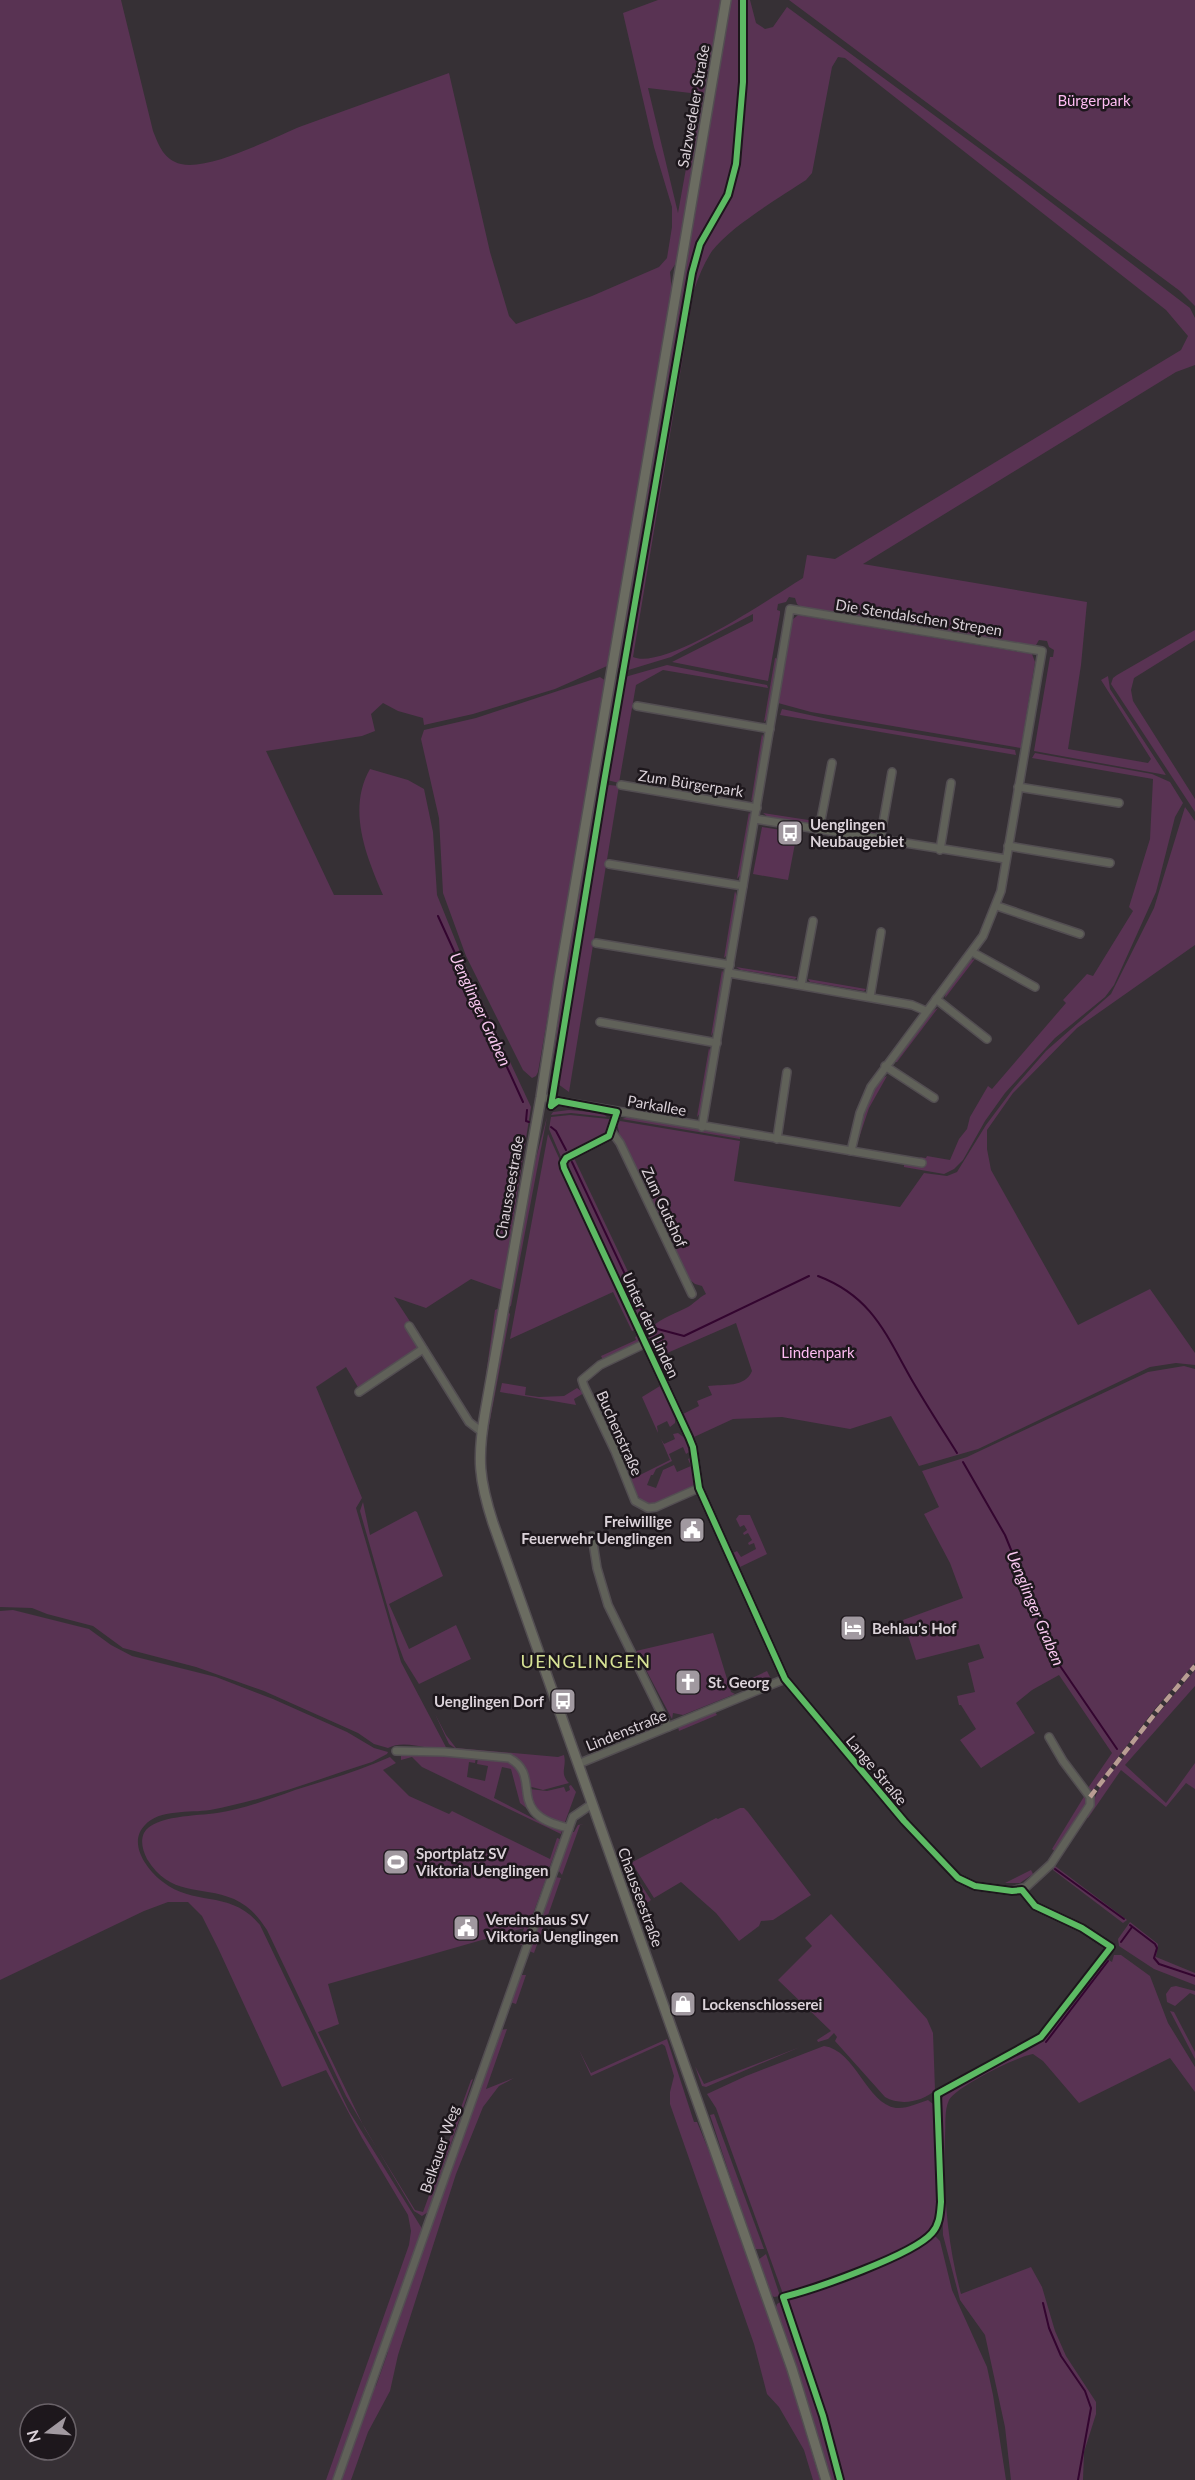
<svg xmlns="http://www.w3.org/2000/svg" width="1195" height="2480" font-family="Lato,sans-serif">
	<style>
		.green { fill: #593353; fill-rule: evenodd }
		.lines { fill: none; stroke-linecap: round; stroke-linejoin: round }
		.stream { stroke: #33052f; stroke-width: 2 }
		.minor-casing { stroke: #534e52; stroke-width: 10 }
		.secondary-casing { stroke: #534e52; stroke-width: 12 }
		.minor { stroke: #606159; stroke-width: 7 }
		.secondary { stroke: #6b6c61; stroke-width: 9 }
		.quiet { stroke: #b99d93; stroke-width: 4.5; stroke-dasharray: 9 4.5; stroke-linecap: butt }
		.cycleway-casing { stroke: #1d171c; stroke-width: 10 }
		.cycleway { stroke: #5cba63; stroke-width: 6 }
		.labels { text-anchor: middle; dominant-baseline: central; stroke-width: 5; stroke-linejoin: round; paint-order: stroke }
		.park-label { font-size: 15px; fill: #febcf2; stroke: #1d171c }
		.street-label { font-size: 15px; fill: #dbd2d9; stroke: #1d171c }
		.poi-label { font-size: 15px; font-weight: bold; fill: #dbd2d9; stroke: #1d171c; text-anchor: start }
		.water-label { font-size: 16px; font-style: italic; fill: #f9c8f0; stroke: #1d171c }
		.quarter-label { font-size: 18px; letter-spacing: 1.5px; fill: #d7e295; stroke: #1d171c }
	</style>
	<rect width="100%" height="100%" fill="#363035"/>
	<!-- green -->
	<g class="green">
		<path d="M0,0H121L153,131C159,146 164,160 181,164C210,171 274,137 302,126C351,108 400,91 449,73L490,252L509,316L516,324L592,296L659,267L667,258L672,227V207L654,147L623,13L658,0H721L701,121L695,120L699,94L648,88L678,213L694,124L700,125L676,263L670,272L672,292L607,666L555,689L473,714L424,725L423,718L398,711L383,703L371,714L375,731L362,736L266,751L334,895H383C366,856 347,809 370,769L408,780L424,789L433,832L437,895L467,969L531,1107L502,1290L471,1279L426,1308L394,1297L411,1323L406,1327L419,1348L359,1389L346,1367L316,1387L362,1498L356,1508L401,1662L448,1751C430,1750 404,1739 388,1748L374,1744L358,1733L264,1691L196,1667L123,1648L93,1626L47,1614L32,1608L0,1607Z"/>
		<path d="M730,0H741V92L733,174L721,204L698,242L693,262L622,669L618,668L617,665Z"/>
		<path d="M745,0H750L756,23L765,29L773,27L787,7L1006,168L1190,308L1195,318V365L1176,372L863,564L1087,602L1081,665L1068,749L1148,763L1151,759L1101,680L1108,676L1110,689L1166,775L1034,751L1050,657H1053L1054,650L1049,647L1047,641L1039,640L1036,645L1029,646L801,607L797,604L795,598L789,597L786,602L778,604L777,610L780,611V614L768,681L672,662L753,621V614L671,657L625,671L695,265L701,246L730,198L737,164L746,83ZM838,57L845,58L1166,310L1188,336L1181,350L835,559L807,555L803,578C772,597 665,671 633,657L694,290C699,276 704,263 712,251C731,226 779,198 806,180L812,173L832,67Z"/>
		<path d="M789,0H1195V306L1180,291Z"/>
		<path d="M798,615L1032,654L1035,662L1021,748L811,712L778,703L792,620Z"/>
		<path d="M1195,630V640L1134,678L1131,690L1133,701L1195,799V812L1111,684L1113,678L1117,675Z"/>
		<path d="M775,658L778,659L768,718L764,722Z"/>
		<path d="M667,665L767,685L768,688L663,670L636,685L619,783L607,780L625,677Z"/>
		<path d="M621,676L554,1085L551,1078L566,959L614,679Z"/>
		<path d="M600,677L606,681L538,1072L536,1076L532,1078L523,1070L466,956L443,893L439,818L421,739L424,730L476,718Z"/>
		<path d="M782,709L842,722L1015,750L1016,755L780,715Z"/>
		<path d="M762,734L764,739L754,798L751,802Z"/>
		<path d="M1035,753L1152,774L1170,782L1183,803L1175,817L1156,892L1114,985L1105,997L1055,1038L1005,1093L985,1121L963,1160L954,1169L944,1174L904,1167V1164L924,1167L925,1160L919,1157L926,1158L927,1156L950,1160L959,1139L967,1129L970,1117L988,1086L992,1089L1066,1003L1063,1000L1087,974L1093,976L1133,911L1129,907L1150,839L1153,779L1032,758Z"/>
		<path d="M609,785L619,786L569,1092L558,1084L605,788Z"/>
		<path d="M1185,807L1195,821V945L1077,1028L1013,1093L987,1130V1149L991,1170L1078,1325L1150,1289L1195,1353V1365L1176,1363L1150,1367L978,1449L919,1466L891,1416L850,1429L782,1417L733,1419L694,1437L683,1414L699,1406L697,1401L712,1395L708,1386C724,1384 745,1388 752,1371L736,1323L658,1357L646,1333C658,1319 670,1316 686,1308C694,1304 698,1298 706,1294L702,1286L695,1284L685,1276L620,1137L617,1123L620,1121L740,1141L734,1181L900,1207L924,1173L947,1176L957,1172L986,1125L1013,1089L1046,1051L1111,994L1154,908Z"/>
		<path d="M749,812L751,817L741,874L737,879Z"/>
		<path d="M763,813L815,821L810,824L768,817Z"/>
		<path d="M827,823L876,832C863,837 842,829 829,827Z"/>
		<path d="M762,827L781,830L782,834L792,836L797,833L788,880L753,874Z"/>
		<path d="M735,891L737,897L728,954L724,958Z"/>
		<path d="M975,959L945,998L946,992L970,960Z"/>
		<path d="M736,967L797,977L795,979L741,970Z"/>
		<path d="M722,970L724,975L715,1029L711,1036Z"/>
		<path d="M808,979L866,989L864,991L810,982Z"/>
		<path d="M938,1008L897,1062H895L931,1012Z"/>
		<path d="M709,1048L711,1053L701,1112L697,1117Z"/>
		<path d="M887,1076L869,1108L857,1144C857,1129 872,1082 887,1076Z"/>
		<path d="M569,1110L602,1113L607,1117L571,1113L551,1115L553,1112Z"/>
		<path d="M570,1115L609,1119C614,1140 577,1150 561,1157L549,1129L551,1117Z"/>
		<path d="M547,1117L511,1306L509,1307L527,1192Z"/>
		<path d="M628,1117L740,1136V1139L622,1119Z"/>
		<path d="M548,1134L559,1158V1164L637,1329L632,1331L613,1292L510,1339Z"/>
		<path d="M574,1158L651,1320L655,1318L644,1332L567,1169L569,1160Z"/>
		<path d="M497,1309H499L480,1418L495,1310Z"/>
		<path d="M507,1311L510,1314L487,1436L485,1435Z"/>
		<path d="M639,1335L638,1343L603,1360L601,1356L636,1340L635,1337Z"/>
		<path d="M643,1347L675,1417V1423L670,1427L667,1421L657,1426L658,1433L642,1397L660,1386Z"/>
		<path d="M1184,1366L1195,1369V1663L1154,1710L1093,1790L1089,1791L1088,1788L1112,1753L1059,1675L1032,1690L1016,1703L1035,1733L981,1768L960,1740L976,1729L961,1705H959L957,1696L975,1692L968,1663L984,1658L979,1644L916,1660L903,1620L963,1598L950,1563L924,1514L939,1507L922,1471L967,1457L1148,1372Z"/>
		<path d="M502,1383L526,1387L525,1395L539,1397L564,1396L577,1388L584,1393L574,1399L576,1405L500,1392Z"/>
		<path d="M619,1414L611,1419L622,1447L617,1450L632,1479L670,1460L661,1439L664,1444L675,1439L673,1434L678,1433L686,1439L689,1452L686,1454L683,1447L669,1454L672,1461L656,1469L653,1475H651L647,1485L656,1488L663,1470L674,1465L677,1472L691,1466L688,1459L690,1458L694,1481L693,1487C685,1492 659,1506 650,1505C633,1504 610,1437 604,1421Z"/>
		<path d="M363,1502L370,1535L415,1511L417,1512L443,1576L389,1604L409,1649L456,1625L471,1659L419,1684L404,1660L398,1644L360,1511Z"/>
		<path d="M739,1515H750L767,1554L740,1567L733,1553L737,1551L741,1557L756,1549L754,1543L749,1545L748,1543L752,1540L748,1533L744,1535L743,1533L747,1530L744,1525L740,1527L736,1519Z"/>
		<path d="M13,1610L89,1629L111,1645L132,1656L216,1677L273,1699L347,1732L374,1748L388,1752L387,1754L372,1762C319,1779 265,1800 210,1810C190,1813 159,1809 145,1825C127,1843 147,1870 163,1882C194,1907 231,1889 260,1925L349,2111L421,2227L422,2232L334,2480H326L409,2245L411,2231L408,2215L362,2138L326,2070L282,2087L218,1948L202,1916L188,1902H168L144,1911L0,1980V1611Z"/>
		<path d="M713,1633L731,1692L735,1694L683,1715L673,1713L672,1719L636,1651Z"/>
		<path d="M1195,1670V1686L1125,1765L1166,1803L1195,1763V1789L1186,1783L1166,1807L1121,1770L1088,1818L1086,1817L1099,1789L1141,1734Z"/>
		<path d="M767,1671L771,1679L753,1686L750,1679Z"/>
		<path d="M715,1712L717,1715L679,1731L678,1727Z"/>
		<path d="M435,1714L446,1735L456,1748L558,1757L564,1755C567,1767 559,1773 569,1783L543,1790L528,1786L526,1768L517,1758L459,1751L449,1744Z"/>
		<path d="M656,1714L652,1728L623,1739L620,1734Z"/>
		<path d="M411,1753L476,1757L475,1763L469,1762L467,1777L485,1781L488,1766L477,1764L478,1758C488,1759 498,1758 507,1761C528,1767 521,1796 530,1811L520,1803L511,1769L502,1767L494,1798L542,1823L562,1830L561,1834L422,1767L412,1757L401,1760V1756Z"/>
		<path d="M390,1757L396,1763L383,1770L409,1796L449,1814L452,1811L550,1859L557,1838L560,1839L550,1866L547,1869L548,1873L533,1914L526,1918V1923H530L522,1945L519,1944L524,1928L328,1984L339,2024L318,2032L365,2129L415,2210L423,2212L471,2080L473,2079L428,2212L422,2216L414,2211L346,2096L267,1930C258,1916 249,1906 234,1899C200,1885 170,1897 147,1859C143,1851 140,1841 144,1833C154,1815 198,1816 217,1813C244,1809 270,1799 295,1790C327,1780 359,1771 390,1757Z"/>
		<path d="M571,1785L576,1792L565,1822C543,1822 533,1809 529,1789L547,1791L564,1787L566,1792L570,1790L569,1786Z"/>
		<path d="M1085,1795L1086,1803L1057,1853L1052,1849Z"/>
		<path d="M740,1808H744L748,1812L811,1895L773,1920L761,1921L759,1926L739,1941L716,1913L681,1882L654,1898L635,1868L623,1867L716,1818L718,1819Z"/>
		<path d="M584,1824L580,1825L562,1875L558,1870L572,1832H574L578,1825Z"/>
		<path d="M1055,1866L1127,1920L1123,1923L1053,1870Z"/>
		<path d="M1031,1870L1033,1874L1020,1883H997H1005Z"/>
		<path d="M629,1872L636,1877L651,1900L638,1909L625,1873Z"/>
		<path d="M555,1877L561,1878L546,1921L540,1918Z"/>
		<path d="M831,1914L927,2019L933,2033L935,2090C923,2102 900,2106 885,2097L835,2041L837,2037L834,2033L828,2039L818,2042L817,2040L831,2031L778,1980L812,1946L805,1938Z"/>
		<path d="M1130,1922L1158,1944L1156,1957L1195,1973V1985L1154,1969L1119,1946L1118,1939Z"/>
		<path d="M539,1923L544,1925L534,1953L529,1951Z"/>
		<path d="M1114,1955H1121L1150,1976L1168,2023L1195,2067V2092L1170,2058L1079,2103L1043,2061L1033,2054C1018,2056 956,2087 949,2100C944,2111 946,2124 945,2136C943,2190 947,2243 961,2294L1031,2267L1042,2287L1055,2331L1066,2356L1096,2402V2414L1084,2452L1083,2480H1011L1005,2427L985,2335L960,2300L943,2235L939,2103L946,2092L957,2086L1027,2051C1059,2027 1083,1991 1107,1959L1112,1962Z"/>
		<path d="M521,1975H526L516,2004L510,2002Z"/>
		<path d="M1176,1986L1195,1991V1995L1190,1993L1175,2006L1167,2002L1166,1994L1171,1987Z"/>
		<path d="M1170,2011L1174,2012L1195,2052V2059Z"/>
		<path d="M507,2029L486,2089L514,2078L499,2086L483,2107L456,2174L398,2355L390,2391L368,2432L351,2480H339L372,2388L376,2386L388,2352L387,2346L500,2030Z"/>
		<path d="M667,2039L694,2122H697L716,2168L782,2354L820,2480H813L804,2450L779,2407L767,2394L754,2344L670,2104V2092L674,2076L665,2046L662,2044L591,2076L579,2050L591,2073Z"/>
		<path d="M824,2046C855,2050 867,2104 896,2108C907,2109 918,2103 928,2100L933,2104L938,2203C936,2212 936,2223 931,2230C914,2253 813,2287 783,2294L716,2108L707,2094L746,2076Z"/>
		<path d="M800,2047L706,2087L702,2086L695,2066L704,2084Z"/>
		<path d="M714,2114L764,2249H754L710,2115Z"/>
		<path d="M935,2236L940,2241L952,2290L987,2367L993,2395L1006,2480H842L819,2397L786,2300L880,2265L916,2249Z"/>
		<path d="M766,2254L780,2296L774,2297L769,2293L758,2260Z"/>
		<path d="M782,2301L817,2405L838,2480H829L804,2391L775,2310L777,2304Z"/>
	</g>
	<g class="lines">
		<!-- stream -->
		<g class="stream">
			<path d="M438,916L523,1102"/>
			<path d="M527,1110L526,1121L529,1122"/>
			<path d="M551,1127L556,1131L566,1150"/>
			<path d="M572,1162L648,1323"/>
			<path d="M818,1276C873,1297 886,1335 913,1382C927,1406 942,1429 957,1453"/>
			<path d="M654,1328L684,1336L809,1276"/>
			<path d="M963,1462L1005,1535L1056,1660L1117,1749"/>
			<path d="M1055,1869L1124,1919"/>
			<path d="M1130,1925L1155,1944L1157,1948L1154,1958L1159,1964L1195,1976"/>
			<path d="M1121,1942L1132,1927"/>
			<path d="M1046,2042L1108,1961"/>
			<path d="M1043,2303L1049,2328L1061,2356L1085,2391L1091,2408L1078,2480"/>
		</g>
		<!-- minor casing -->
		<g class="minor-casing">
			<g id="minor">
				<path d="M637,706L770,729"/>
				<path d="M621,785L757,808"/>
				<path d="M1018,787L1119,803"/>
				<path d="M755,819L1006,859"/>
				<path d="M819,830L832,763"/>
				<path d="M880,840L892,772"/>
				<path d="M1008,846L1110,863"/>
				<path d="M940,850L951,783"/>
				<path d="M609,864L743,886"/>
				<path d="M997,906L1080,934"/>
				<path d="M596,943L730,965"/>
				<path d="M972,952L1035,987"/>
				<path d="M729,973L912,1005L926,1011"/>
				<path d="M801,985L813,921"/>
				<path d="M870,997L881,932"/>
				<path d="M936,999L987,1039"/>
				<path d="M600,1022L717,1043"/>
				<path d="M885,1066L934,1098"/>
				<path d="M541,1097L550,1099L551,1106L558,1101L922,1163"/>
				<path d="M617,1112L609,1136L566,1158L563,1163L564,1168L689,1437L693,1447L699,1488L785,1679L904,1821L958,1878L975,1886L1012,1891L1026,1887L1051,1864L1090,1805V1797L1063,1761L1049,1737"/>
				<path d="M702,1127L790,609L1042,651L1001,891L983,936L871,1087L860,1113L851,1151"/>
				<path d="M612,1132L620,1143L692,1294"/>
				<path d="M777,1139L787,1072"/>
				<path d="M409,1326L469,1422L482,1432"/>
				<path d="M646,1343L600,1365L582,1380L584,1386L615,1451L635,1501L648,1508L656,1507L699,1488"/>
				<path d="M359,1392L423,1349"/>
				<path d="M592,1536L597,1568L608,1605L668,1727"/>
				<path d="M396,1751L444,1752L509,1758C545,1777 502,1814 569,1828"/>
				<path d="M578,1764L785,1679"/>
				<path d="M1022,1890L1035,1906L1082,1928L1111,1947"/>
				<path d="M337,2480L569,1828L573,1817L592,1804"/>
			</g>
		</g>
		<!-- secondary casing -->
		<g class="secondary-casing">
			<path id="secondary" d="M726,0L559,980L541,1097L485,1413C477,1458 479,1480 493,1523L792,2369L826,2480"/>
		</g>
		<!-- minor -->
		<use href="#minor" class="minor"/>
		<!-- secondary -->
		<use href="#secondary" class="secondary"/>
		<!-- quiet -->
		<path class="quiet" d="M1090,1797L1157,1711L1195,1666"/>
		<!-- cycleway casing -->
		<g class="cycleway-casing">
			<g id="cycleway">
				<path d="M551,1106L558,1101L617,1112L609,1136L566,1158L563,1163L564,1168L689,1437L693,1447L699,1488L785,1679L904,1821L958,1878L975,1886L1012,1891L1022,1890L1035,1906L1082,1928L1111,1947L1041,2037L937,2094L941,2202C940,2213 940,2224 932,2233C913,2255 815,2289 783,2297L823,2416L840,2480"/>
				<path d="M551,1106L604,782L692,273L700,244L728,195L736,164L743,82V0"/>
			</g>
		</g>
		<!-- cycleway -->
		<use href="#cycleway" class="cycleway"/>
	</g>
	<!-- icons -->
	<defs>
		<g id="bus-square" transform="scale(1.35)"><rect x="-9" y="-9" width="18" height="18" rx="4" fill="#a199a0" stroke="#1d171c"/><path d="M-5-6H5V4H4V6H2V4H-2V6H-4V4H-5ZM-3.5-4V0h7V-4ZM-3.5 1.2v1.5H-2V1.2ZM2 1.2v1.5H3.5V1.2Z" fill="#fff"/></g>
		<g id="civic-square" transform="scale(1.35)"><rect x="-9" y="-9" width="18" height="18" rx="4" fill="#a199a0" stroke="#1d171c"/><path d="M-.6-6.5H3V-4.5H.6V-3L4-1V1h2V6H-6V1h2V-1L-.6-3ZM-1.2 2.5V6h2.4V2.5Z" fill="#fff"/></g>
		<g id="hotel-square" transform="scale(1.35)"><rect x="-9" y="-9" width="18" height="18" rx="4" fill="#a199a0" stroke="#1d171c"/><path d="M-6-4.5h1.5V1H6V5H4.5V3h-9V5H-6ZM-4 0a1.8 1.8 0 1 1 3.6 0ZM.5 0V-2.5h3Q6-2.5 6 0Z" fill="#fff"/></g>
		<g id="church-square" transform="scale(1.35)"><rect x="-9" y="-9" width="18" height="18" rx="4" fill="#a199a0" stroke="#1d171c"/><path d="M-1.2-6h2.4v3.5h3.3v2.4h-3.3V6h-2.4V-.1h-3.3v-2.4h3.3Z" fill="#fff"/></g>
		<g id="stadium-square" transform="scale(1.35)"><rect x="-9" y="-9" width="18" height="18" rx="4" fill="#a199a0" stroke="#1d171c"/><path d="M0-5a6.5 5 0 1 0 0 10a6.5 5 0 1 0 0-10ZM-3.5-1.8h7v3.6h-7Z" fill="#fff"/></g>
		<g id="shop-square" transform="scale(1.35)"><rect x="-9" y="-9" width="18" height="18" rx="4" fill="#a199a0" stroke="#1d171c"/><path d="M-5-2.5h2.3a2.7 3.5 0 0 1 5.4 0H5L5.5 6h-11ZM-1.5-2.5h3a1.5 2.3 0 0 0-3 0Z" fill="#fff"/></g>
	</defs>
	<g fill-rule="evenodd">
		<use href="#bus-square" x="790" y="833"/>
		<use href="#civic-square" x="692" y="1530"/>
		<use href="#hotel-square" x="853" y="1628"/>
		<use href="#church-square" x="688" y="1682"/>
		<use href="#bus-square" x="563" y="1701"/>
		<use href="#stadium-square" x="396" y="1862"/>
		<use href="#civic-square" x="466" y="1928"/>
		<use href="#shop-square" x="683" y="2004"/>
	</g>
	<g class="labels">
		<!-- park labels -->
		<g class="park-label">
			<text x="1094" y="100">Bürgerpark</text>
			<text x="818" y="1352">Lindenpark</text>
		</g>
		<!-- street labels -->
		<g class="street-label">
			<text transform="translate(693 106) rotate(-80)">Salzwedeler Straße</text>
			<text transform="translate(919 617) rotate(9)">Die Stendalschen Strepen</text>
			<text transform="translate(691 783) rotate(9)">Zum Bürgerpark</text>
			<text transform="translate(657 1105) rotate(10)">Parkallee</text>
			<text transform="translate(509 1187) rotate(-80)">Chausseestraße</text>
			<text transform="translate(665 1207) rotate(65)">Zum Gutshof</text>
			<text transform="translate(651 1325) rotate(65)">Unter den Linden</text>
			<text transform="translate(620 1433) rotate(66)">Buchenstraße</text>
			<text transform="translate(626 1730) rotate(-22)">Lindenstraße</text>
			<text transform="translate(877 1770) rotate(50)">Lange Straße</text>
			<text transform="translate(641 1897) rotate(70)">Chausseestraße</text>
			<text transform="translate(439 2149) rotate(-71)">Belkauer Weg</text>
		</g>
		<!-- poi labels -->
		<g class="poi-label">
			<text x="810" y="824">Uenglingen<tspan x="810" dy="17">Neubaugebiet</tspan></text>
			<text x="672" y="1521" text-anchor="end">Freiwillige<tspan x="672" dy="17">Feuerwehr Uenglingen</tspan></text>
			<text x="872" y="1628">Behlau’s Hof</text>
			<text x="708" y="1682">St. Georg</text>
			<text x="544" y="1701" text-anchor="end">Uenglingen Dorf</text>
			<text x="416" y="1853">Sportplatz SV<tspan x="416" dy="17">Viktoria Uenglingen</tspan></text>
			<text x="486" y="1919">Vereinshaus SV<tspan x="486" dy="17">Viktoria Uenglingen</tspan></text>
			<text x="702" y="2004">Lockenschlosserei</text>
		</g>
		<!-- water labels -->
		<g class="water-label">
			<text transform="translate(481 1009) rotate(65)">Uenglinger Graben</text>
			<text transform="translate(1036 1608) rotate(67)">Uenglinger Graben</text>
		</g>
		<!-- quarter labels -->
		<g class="quarter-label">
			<text x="586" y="1661">UENGLINGEN</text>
		</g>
	</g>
	<!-- north arrow -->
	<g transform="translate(48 2432) rotate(254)"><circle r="28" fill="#1d171c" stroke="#696268" stroke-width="1.5"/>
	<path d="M0-4.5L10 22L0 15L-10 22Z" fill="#a199a0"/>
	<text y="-9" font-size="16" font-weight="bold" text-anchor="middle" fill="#dbd2d9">N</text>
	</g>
</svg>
